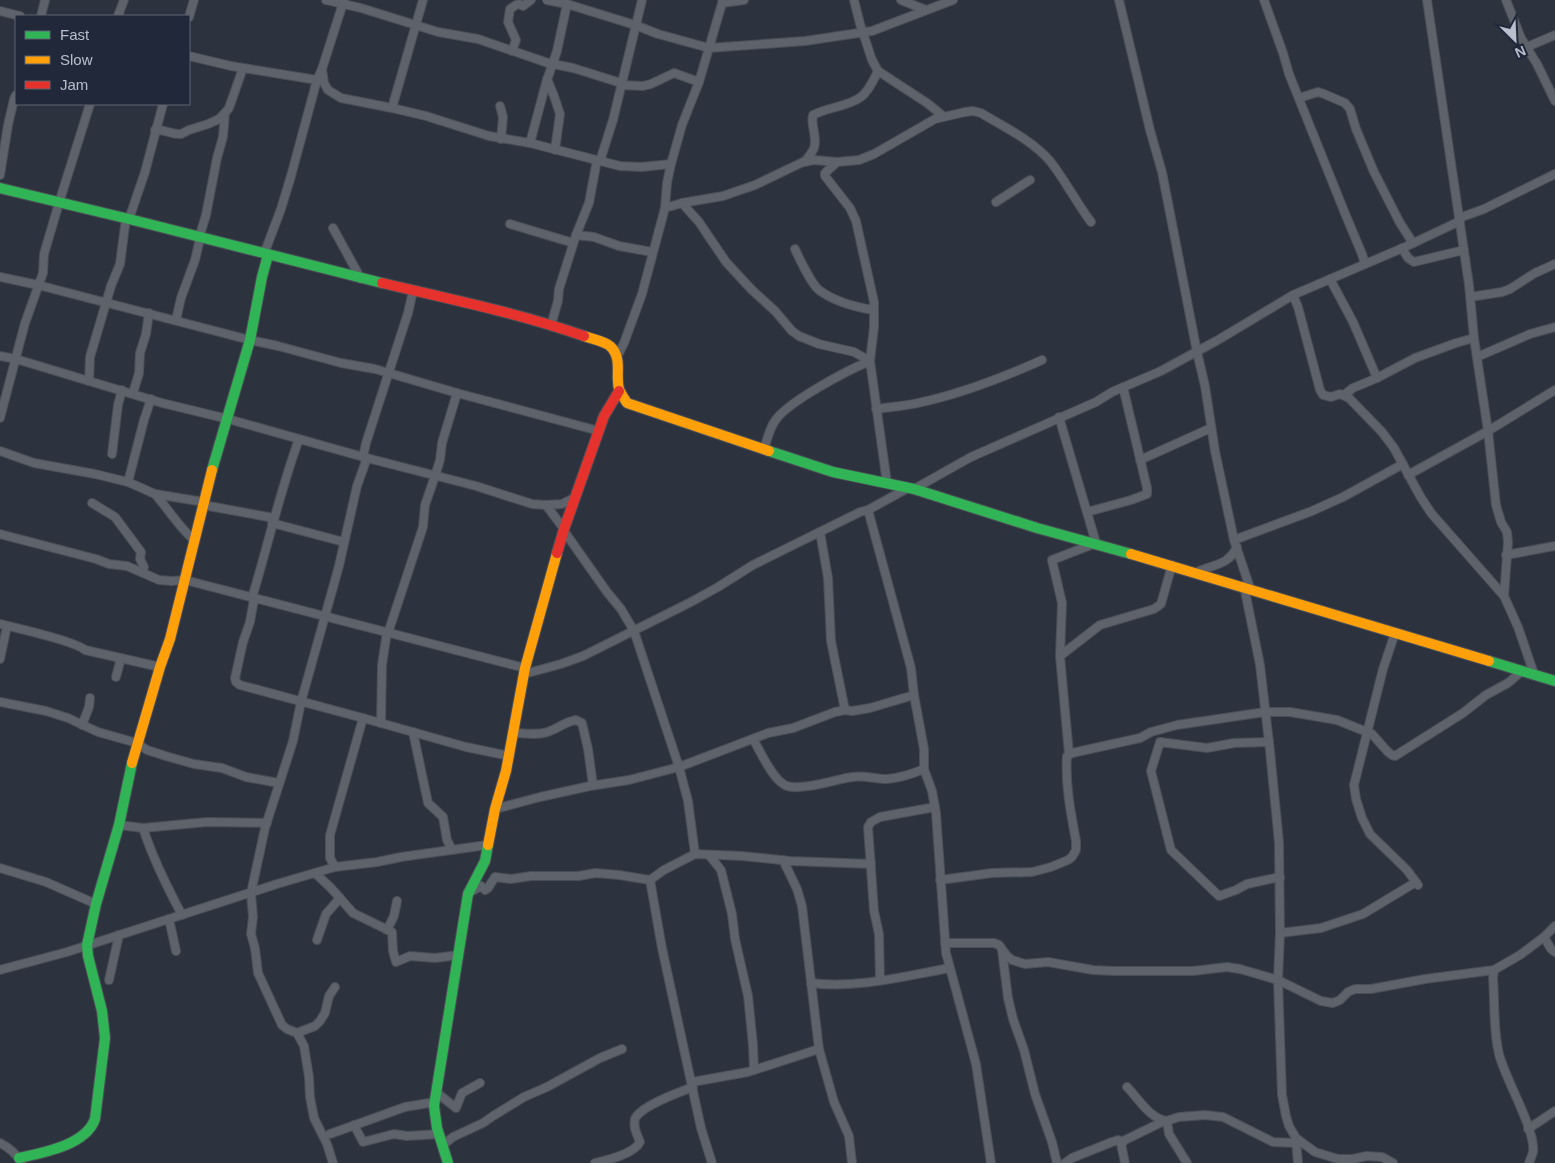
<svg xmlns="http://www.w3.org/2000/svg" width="1555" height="1163" font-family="Arial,sans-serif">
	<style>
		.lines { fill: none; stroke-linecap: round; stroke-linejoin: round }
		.street-casing { stroke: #4a4e56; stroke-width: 10 }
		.fast-casing { stroke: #4a4e56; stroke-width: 12 }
		.slow-casing { stroke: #4a4e56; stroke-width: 12 }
		.jam-casing { stroke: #4a4e56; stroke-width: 12 }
		.street { stroke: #5e626a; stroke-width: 8 }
		.fast { stroke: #30b455; stroke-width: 10 }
		.slow { stroke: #ff9f0a; stroke-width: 10 }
		.jam { stroke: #e5322d; stroke-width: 10 }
	</style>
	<rect width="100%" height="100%" fill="#2d333e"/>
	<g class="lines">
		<!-- street casing -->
		<g class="street-casing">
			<g id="street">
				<path d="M326,0L361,8L438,32L478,39L548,63L573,68L621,83"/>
				<path d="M547,0L567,4L635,25L658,34L709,48L805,41L872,31L953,0"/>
				<path d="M854,0L860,24L872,60L878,71L927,103L943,116"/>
				<path d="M901,0L926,10"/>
				<path d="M1119,0L1150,130L1162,172L1197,352L1205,386L1215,451L1234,540L1250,588"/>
				<path d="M1264,0L1283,53L1289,74L1344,211L1362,254L1365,264"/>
				<path d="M1427,0L1469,285L1474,338L1488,431L1496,505L1501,522L1507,532L1508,542L1504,596L1518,627L1534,674"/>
				<path d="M1506,0L1521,38L1537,64L1555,101"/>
				<path d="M722,3L744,0"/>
				<path d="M0,11L20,16"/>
				<path d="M41,16L45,0"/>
				<path d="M118,16L124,0"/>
				<path d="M189,17L194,0"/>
				<path d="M1527,47L1555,35"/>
				<path d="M512,51L516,40L508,22L510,9L516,5L519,4L523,6L531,0"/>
				<path d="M189,56L231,66L317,80"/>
				<path d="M322,69L324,83L328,90L341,98L392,108L426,116L489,136L530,143L620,166L641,167L671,164"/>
				<path d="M547,79L554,96L560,114L555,150"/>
				<path d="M621,85L643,86L651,84L674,73L699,82"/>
				<path d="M1299,98L1318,92L1324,94L1345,103L1350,109L1356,129L1374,172L1400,223L1413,243"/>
				<path d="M500,106L503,117L501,139"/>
				<path d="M392,108L423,0"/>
				<path d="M155,130C165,129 172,135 181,134L189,130L208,124L219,119L225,113L229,108L243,68"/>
				<path d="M530,143L546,83L557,51L567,4"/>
				<path d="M600,161L613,120L642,0"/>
				<path d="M805,162C808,157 812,153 814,148C818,137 810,125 813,115C828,107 847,107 861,97C869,91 874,79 878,71"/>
				<path d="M837,162L825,173V176L850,208L856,221L874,302V327L870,361L887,483"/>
				<path d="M0,175L8,125L14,99L16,95"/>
				<path d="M996,202L1030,180"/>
				<path d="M682,203L699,222L726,262L752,290L775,311L792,331L799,336L819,344L854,352L870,361"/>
				<path d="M665,208L682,203L723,196L755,185L803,162L814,160L837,162L859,160L874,154L935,119L965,112L973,111L981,113C1004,127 1032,140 1050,161C1065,180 1076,202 1091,222"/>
				<path d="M1459,218L1484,209L1555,174"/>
				<path d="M129,219L145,172L163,104"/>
				<path d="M510,224L570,242"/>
				<path d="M333,228L361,279"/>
				<path d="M576,235L594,237L619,246L652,252"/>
				<path d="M199,238L206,215L217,158L223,137L225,113"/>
				<path d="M1402,248L1408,258L1414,262L1464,250"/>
				<path d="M795,249C799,258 812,285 819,290C835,302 854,307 874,310"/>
				<path d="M264,254L281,209L291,176L317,80L322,69L344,0"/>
				<path d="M0,277L38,285L250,340L278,346L341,363L375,369L457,393L599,431"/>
				<path d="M1330,279L1353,322L1377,378"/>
				<path d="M1293,295L1298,307L1320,390L1323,395L1331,397L1340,394L1349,398L1382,432L1394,448L1420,496L1431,513L1504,596"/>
				<path d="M1470,297L1502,292L1510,289L1535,273L1555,264"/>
				<path d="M176,320L181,298L195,260L200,239"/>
				<path d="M551,325L558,301L559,289L576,235L589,203L597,160"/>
				<path d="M618,355L624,343L642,294L665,208L667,183L671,164L682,125L699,82L723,0"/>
				<path d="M0,356L16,359L162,403L228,419L367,458L476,486L532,504L546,505L562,504L576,497"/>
				<path d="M1477,357L1530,334L1555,327"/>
				<path d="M89,381L90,357L111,286L120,264L126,218"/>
				<path d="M133,393L139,373L140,353L146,334L149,313"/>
				<path d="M1344,395L1353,388L1377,378L1415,358L1456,343L1474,338"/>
				<path d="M876,409C890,407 905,406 918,403C961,394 1002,378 1042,360"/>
				<path d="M1059,417L1096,543L1052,560L1062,603L1060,656"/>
				<path d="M0,418L25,323L43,273L44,254L59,203L90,104"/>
				<path d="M764,450C767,440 769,429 775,421C787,402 848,370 870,361"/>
				<path d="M0,451L34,463L95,474L128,482L155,494L204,502"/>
				<path d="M112,454L118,405L122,390"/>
				<path d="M363,457L366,443L408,313L413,291"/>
				<path d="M1140,460L1211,428"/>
				<path d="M1408,475L1488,431L1555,390"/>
				<path d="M128,482L144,420L151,399"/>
				<path d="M914,489L971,457L1096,402L1112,392L1161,371L1218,340L1293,295L1405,247L1460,221"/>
				<path d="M155,494C169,510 178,526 194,540"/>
				<path d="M92,503L115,517L141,552L140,559L144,567L142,572"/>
				<path d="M203,505L274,518"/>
				<path d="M546,505L564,529"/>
				<path d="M868,510L911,668L914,695L924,749V769L932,791L936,813L946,953L976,1064L991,1163"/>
				<path d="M1087,512L1131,500L1147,494V488L1123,387"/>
				<path d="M272,523L344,542"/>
				<path d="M564,531L607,592L621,609L634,631L679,767L688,801L695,854"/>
				<path d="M820,532L828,578L831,641L845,710"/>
				<path d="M0,534L96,559L109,564L127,566L159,580L172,581L185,580L525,668"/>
				<path d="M1234,540L1312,511L1343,497L1403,464"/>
				<path d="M1506,555L1555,546"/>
				<path d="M1197,572C1213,564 1228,566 1237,547"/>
				<path d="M1244,586L1260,665L1270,751L1279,843L1280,933L1278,980L1282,1095L1286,1116L1289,1126L1296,1138L1315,1152L1338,1159H1353L1367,1156L1382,1157L1393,1163"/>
				<path d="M252,598C268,545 280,491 299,439"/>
				<path d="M254,599L250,622L243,642L235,678L236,682L240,685L363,718L466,747L510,756"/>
				<path d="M0,624C16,628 75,641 85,650L160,667"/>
				<path d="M388,633L423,527L425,505L435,476L440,460L442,443L457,393"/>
				<path d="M1395,633L1383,669L1354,785L1356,799L1362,818L1370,834L1407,870L1418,885"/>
				<path d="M0,659L7,626"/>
				<path d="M524,674L561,664L583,656L691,602L718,587L753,565L860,512L868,510L908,488"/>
				<path d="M116,677L121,658"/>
				<path d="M0,702L46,711L68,718L98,732L137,743L147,750L169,757L194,764L222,768L246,777L279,783"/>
				<path d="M381,723L382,665L387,632"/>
				<path d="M82,725L89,707L90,698"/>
				<path d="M413,732L428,803L443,817L447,840L452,850"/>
				<path d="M514,733C525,733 540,736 550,731C561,727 564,722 576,720L582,723L588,749L593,785"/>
				<path d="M753,739C761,752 773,781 787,786C801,791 837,779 852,777C864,775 875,779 887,779C900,778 912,774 924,769"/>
				<path d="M1269,742L1234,743L1207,748L1160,742L1151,771L1171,850L1219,896L1236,890L1247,884L1280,877"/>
				<path d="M1069,754L1060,656L1100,625L1154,609L1161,604L1172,565"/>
				<path d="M495,809L540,797L590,786L629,780L679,767L768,733L793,728L835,712L845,710L852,711L870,708L914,695"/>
				<path d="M119,825L143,828L207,822L267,823"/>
				<path d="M143,828C153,859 167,887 182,915"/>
				<path d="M709,855L721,870L732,914L735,939L748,996L753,1045L754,1070"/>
				<path d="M783,860L797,889L802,906L819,1049L834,1102L849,1136L852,1163"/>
				<path d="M335,867L330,858V835L363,718"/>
				<path d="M0,868L46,882L96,904"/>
				<path d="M315,873L331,888L353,913L392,932L393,951L396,962L410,956L435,958L459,955"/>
				<path d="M940,880L992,873L1032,872L1051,867L1068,860L1072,857L1076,850V841C1071,814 1065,784 1067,756L1072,753L1140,738L1151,732L1177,725L1265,712H1290L1337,720L1372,734L1387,751L1392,755L1395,756L1463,713L1486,695L1508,683L1522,671"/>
				<path d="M469,893L481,886L485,890L488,888L495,877L511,879L531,876H578L596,873L619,875L650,880"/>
				<path d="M169,919L176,951"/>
				<path d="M387,930L394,916L397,901"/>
				<path d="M1280,933L1321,928L1363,914L1416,882"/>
				<path d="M1544,937L1551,949L1555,952"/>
				<path d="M317,940L326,914L340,898"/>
				<path d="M945,943H994L999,945L1007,956L1012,960L1025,964L1048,962L1093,970L1114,971H1193L1227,967L1240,969L1278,980L1321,1001L1333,1003L1340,1000L1348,992L1355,989H1371L1425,979L1494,970"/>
				<path d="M1002,950L1008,998L1013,1019L1024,1050L1035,1094L1052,1142L1057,1163"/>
				<path d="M0,970L67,952L277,884L335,867L377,862L401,857L487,845"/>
				<path d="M109,980L119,935"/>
				<path d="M880,980L879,934L874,911L868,827L871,822L880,817L935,807"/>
				<path d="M811,983C855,989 906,976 950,968"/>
				<path d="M297,1033L315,1026L320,1021L325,1013L329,996L335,987"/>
				<path d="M692,1082L748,1072L819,1049"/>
				<path d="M1127,1087C1139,1099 1150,1119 1167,1121L1169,1134L1187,1163"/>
				<path d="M436,1092L456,1108L462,1093L480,1083"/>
				<path d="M354,1125L363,1142L394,1134L407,1136L439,1134"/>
				<path d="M1528,1129L1555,1111"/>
				<path d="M330,1134L405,1107L435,1102"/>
				<path d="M1296,1140L1298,1163"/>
				<path d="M0,1143C8,1147 17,1154 21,1163"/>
				<path d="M443,1145L453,1137L483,1123L493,1116L524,1097L547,1087L600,1058L622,1049"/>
				<path d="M333,1163L327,1144L314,1118L310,1097L309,1077L304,1046L297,1033L287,1029L282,1025L258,973L255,948L251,934L253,917L251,893L265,828L293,741L301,702L339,566L357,486L367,458"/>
				<path d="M595,1163C608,1160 634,1154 640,1142C637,1134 633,1128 635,1119C640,1106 680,1092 693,1087"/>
				<path d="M712,1163L701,1128L662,948L650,880L664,870L695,854L742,856L790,861L871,864"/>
				<path d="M1065,1163L1072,1158L1112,1142L1118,1140L1123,1142"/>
				<path d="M1125,1163L1121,1144L1125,1140L1160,1123L1179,1117L1205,1115L1223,1117L1273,1142L1296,1143"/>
				<path d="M1529,1163C1530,1160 1532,1156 1533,1152C1536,1130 1505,1079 1499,1054C1493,1030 1495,1003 1493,978L1494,970L1520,955L1544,937L1555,926"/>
			</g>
		</g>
		<!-- fast casing -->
		<g class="fast-casing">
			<g id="fast">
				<path d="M0,188L129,219L382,283"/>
				<path d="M769,451L833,472L914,489L1037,528L1131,554"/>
				<path d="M212,470L250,340L262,277L268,255"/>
				<path d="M1489,661L1555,681"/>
				<path d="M19,1158C43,1153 86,1145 95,1119L105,1038L102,1011L88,956L87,945L96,904L119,825L132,763"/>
				<path d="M448,1163L437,1128L434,1106L468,894L485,861L488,845"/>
			</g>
		</g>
		<!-- slow casing -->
		<g class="slow-casing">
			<g id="slow">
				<path d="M584,336C592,339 604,341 610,346C623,358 615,375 619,389C621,394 624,398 627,403L769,451"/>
				<path d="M1131,554L1489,661"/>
				<path d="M132,763L160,667L170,639L212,470"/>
				<path d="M488,845L495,809L506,771L525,668L557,553"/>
			</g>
		</g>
		<!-- jam casing -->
		<g class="jam-casing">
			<g id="jam">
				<path d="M382,283C450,299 518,313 584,336"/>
				<path d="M557,553L564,529L604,416L619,391"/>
			</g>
		</g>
		<!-- street -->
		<use href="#street" class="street"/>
		<!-- fast -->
		<use href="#fast" class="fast"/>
		<!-- slow -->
		<use href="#slow" class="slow"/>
		<!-- jam -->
		<use href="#jam" class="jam"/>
	</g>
	<!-- legend -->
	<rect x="15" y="15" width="175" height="90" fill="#202839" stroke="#5d6474"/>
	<rect x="25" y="31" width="25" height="8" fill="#30b455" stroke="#5d6474"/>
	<text x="60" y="40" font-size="15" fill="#b9bfcd">Fast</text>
	<rect x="25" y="56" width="25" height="8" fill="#ff9f0a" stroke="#5d6474"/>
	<text x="60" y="65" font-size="15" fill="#b9bfcd">Slow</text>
	<rect x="25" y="81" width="25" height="8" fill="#e5322d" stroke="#5d6474"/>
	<text x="60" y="90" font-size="15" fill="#b9bfcd">Jam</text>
	<!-- north arrow -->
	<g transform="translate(1515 40) rotate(156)" stroke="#202839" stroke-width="4" paint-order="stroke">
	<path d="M0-4L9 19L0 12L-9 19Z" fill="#b9bfcd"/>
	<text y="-8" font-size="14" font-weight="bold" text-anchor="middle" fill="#b9bfcd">N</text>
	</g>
</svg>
